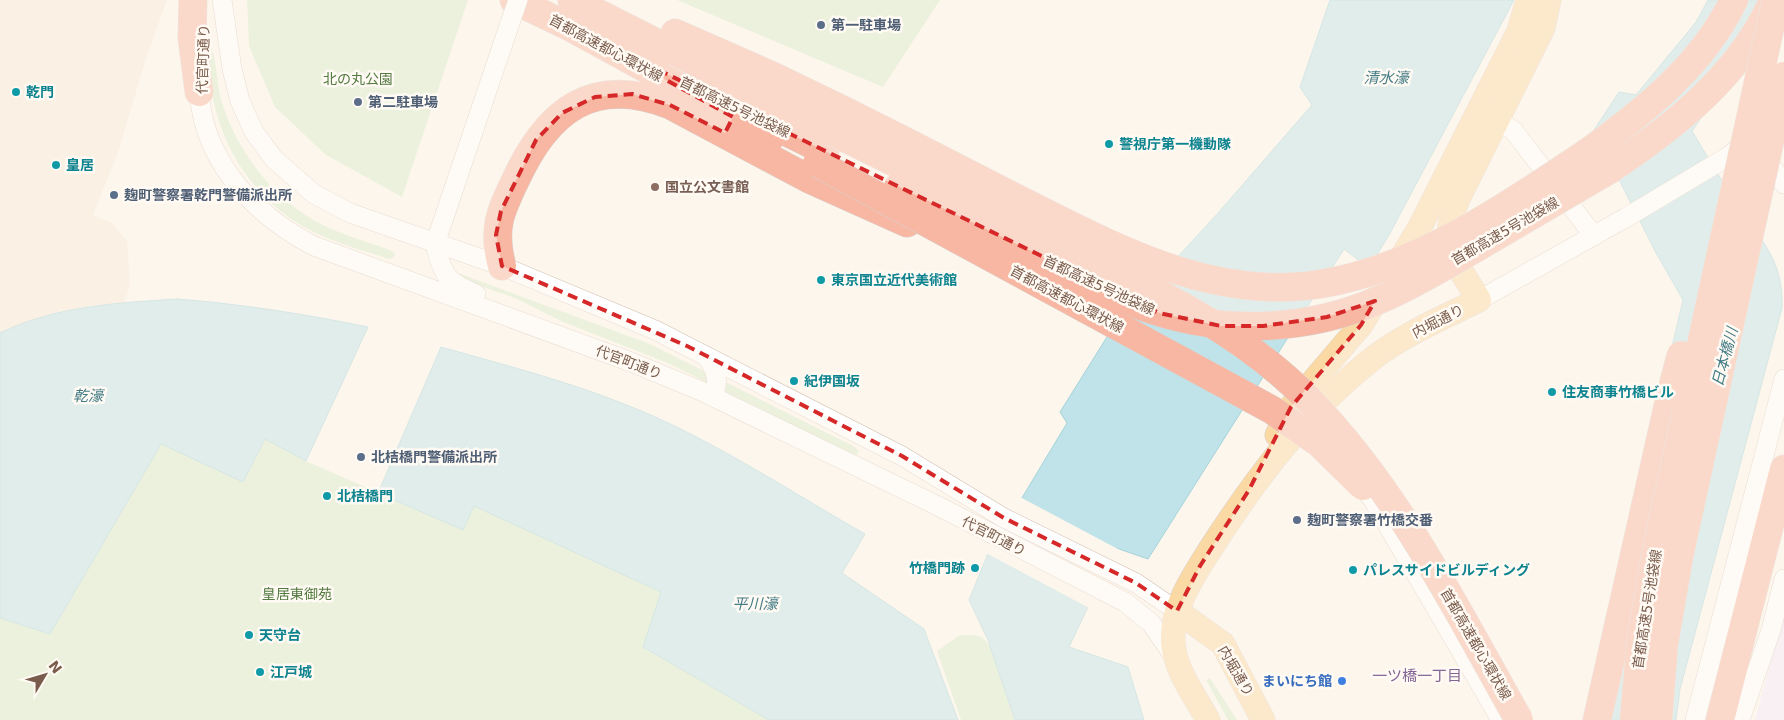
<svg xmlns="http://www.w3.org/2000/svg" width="1784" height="720" font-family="'DejaVu Sans','Noto Sans JP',sans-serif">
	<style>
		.residential { fill: #f5e8da }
		.education { fill: #f3e8fa }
		.green { fill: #d8ecc9 }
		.water { fill: #bfe3e8; stroke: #a5d3da }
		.pier { fill: #fdf6ec }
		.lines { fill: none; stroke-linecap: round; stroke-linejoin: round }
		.minor-casing { stroke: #d1beb0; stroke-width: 20 }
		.major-casing { stroke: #dad1cd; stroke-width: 25 }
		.highway-casing { stroke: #dad1cd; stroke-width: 29 }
		.minor { stroke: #fff; stroke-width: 19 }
		.major { stroke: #fbd9a5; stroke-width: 24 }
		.highway { stroke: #f7b7a3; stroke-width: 28 }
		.minor-bridge-casing { stroke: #d1beb0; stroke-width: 20; stroke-linecap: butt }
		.highway-bridge-casing { stroke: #dad1cd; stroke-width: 29; stroke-linecap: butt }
		.minor-bridge { stroke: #fff; stroke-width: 19 }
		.highway-bridge { stroke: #f7b7a3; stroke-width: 28 }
		.marked { fill: none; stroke: #d62828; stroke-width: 4; stroke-dasharray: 10 6; stroke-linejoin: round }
		.service-dot { fill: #5c6f8a; stroke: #fffaf3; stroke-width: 2 }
		.culture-dot { fill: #0f9aa8; stroke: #fffaf3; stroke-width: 2 }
		.education-dot { fill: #8d6e63; stroke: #fffaf3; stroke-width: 2 }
		.shop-dot { fill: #3f7fe0; stroke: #fffaf3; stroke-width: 2 }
		.labels { text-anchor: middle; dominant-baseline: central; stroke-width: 5; stroke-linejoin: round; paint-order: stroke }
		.service-label { font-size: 14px; font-weight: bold; fill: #4e5e75; stroke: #fffaf3; text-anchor: start }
		.street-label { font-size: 14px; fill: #7a5c4d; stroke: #fffaf3 }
		.park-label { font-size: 14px; fill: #537a41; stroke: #fffaf3 }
		.culture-label { font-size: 14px; font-weight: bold; fill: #0d838f; stroke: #fffaf3; text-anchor: start }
		.education-label { font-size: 14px; font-weight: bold; fill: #785e54; stroke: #fffaf3; text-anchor: start }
		.shop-label { font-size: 14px; font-weight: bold; fill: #366cbe; stroke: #fffaf3; text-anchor: end }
		.water-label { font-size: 15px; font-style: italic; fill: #437c86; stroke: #fffaf3 }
		.neighbourhood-label { font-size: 15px; fill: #846695; stroke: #fffaf3 }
	</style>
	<rect width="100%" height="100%" fill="#fdf6ec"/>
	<!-- residential -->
	<path class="residential" d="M0,0H167L145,61L119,150L93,215L112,223L127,241L130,285L124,303L83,307L50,314L0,333Z"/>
	<!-- education -->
	<path class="education" d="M1784,611V720H1755Z"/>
	<!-- green -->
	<g class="green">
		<path d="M247,0H468L402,197L326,155L275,107L249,46Z"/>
		<path d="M677,0H940L883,87Z"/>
		<path d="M211,46C218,65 216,86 223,106C240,156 277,203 325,226C346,236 368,242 390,250L395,254L393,258L389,259C361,250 332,242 306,228C258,202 223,152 213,98C211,87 206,55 211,46Z"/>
		<path d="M458,273L650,344L855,447L859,452L854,457L850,455L668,363L563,322L515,298L458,278L456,274Z"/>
		<path d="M265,439L306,461L463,530L474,505L662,592L643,647L769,720H0V618L50,634L161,443L243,481Z"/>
		<path d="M960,635C978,635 983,634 993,651L1017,720H961L937,651Z"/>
		<path d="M1210,678L1237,720H1228L1206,680Z"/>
	</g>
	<!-- water -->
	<g class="water">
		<path d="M1330,0H1514L1389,235L1369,268L1344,249L1148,559L1116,548L1069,647L1128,667L1144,720H1015L988,640L969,600L987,556L1067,423L1060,412L1112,329L1219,212L1312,105L1300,87Z"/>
		<path d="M1708,0H1782L1692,131C1706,154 1719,177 1734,200C1759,238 1784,259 1782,308L1680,689L1676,720H1586L1594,677L1683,300L1655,251L1594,130L1619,92L1636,95L1696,22Z"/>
		<path d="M177,299C242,304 304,314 368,327L306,461L265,439L243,482L161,444L50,634L0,618V333C56,306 116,303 177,299Z"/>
		<path d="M441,347C508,366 575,383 639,410C718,443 791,492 865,534L842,573L924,629L958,720H769L643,647L661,592L474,506L463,530L378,493Z"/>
	</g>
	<!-- pier -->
	<path class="pier" d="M1020,497L1131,556L1118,551L1091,609L986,553Z"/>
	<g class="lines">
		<!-- minor casing -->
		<g class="minor-casing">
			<g id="minor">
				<path d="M222,0L232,69L240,101L254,132L274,159L314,194L350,213L502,266L655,330L902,456L1004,518L1136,583L1177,611"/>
				<path d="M199,81C198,156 252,214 314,246L631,362L701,391L936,505L1125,602L1151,623L1175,658"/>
				<path d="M1498,122L1513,130L1594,236"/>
				<path d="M1762,153L1784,184"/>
				<path d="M476,294C446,282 443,275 435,244L510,23"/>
				<path d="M1479,300L1627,217L1729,156L1747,141"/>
				<path d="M706,356C716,370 720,380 713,397"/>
				<path d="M1355,477L1373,500L1501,720"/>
				<path d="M1695,720L1784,379"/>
				<path d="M1740,720L1771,630L1784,579"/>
			</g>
		</g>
		<!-- major casing -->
		<g class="major-casing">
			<g id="major">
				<path d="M1277,435L1291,407L1361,325L1420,227L1519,31L1528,0"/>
				<path d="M1177,611L1223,644L1263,720"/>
				<path d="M1208,720C1195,696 1174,669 1173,641C1171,607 1196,572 1213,545C1259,474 1309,408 1376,356C1407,333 1444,317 1479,300C1455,260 1438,246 1458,199L1543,28L1549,0"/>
			</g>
		</g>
		<!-- highway casing -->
		<g class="highway-casing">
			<g id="highway">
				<path d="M193,0L192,38L199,92"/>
				<path d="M514,0L572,28L771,137"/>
				<path d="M572,0L833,132"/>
				<path d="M675,33L775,77L843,110"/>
				<path d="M756,117L825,151"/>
				<path d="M1591,150C1647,109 1703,64 1734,0"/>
				<path d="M1609,170C1674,127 1740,75 1773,1"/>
				<path d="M502,266C492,229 500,212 516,179C548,110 593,75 670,105L809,179L907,223"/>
				<path d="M1597,720L1670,397"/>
				<path d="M1720,720L1784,469"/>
			</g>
		</g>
		<!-- minor -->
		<use href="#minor" class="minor"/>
		<!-- major -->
		<use href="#major" class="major"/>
		<!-- highway -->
		<use href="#highway" class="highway"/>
		<!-- minor-bridge casing -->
		<g class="minor-bridge-casing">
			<path id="minor-bridge" d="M510,23L518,0"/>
		</g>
		<!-- highway-bridge casing -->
		<g class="highway-bridge-casing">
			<g id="highway-bridge">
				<path d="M843,110C901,139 958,168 1016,198C1116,248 1220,307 1336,281C1427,262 1514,202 1591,150"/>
				<path d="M833,132C909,169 984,207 1060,244C1148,287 1240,329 1309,400C1399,492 1456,609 1519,720"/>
				<path d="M817,163L1272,410L1319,443L1363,486"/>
				<path d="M898,187L1138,305C1217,335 1304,333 1381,299C1416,284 1448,264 1481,245C1524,220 1566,195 1609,170"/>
				<path d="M1670,397L1681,355"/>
				<path d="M1634,720L1641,639L1656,552L1776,0"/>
				<path d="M1658,720L1664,644L1679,557L1784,76"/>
			</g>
		</g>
		<!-- minor-bridge -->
		<use href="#minor-bridge" class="minor-bridge"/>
		<!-- highway-bridge -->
		<use href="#highway-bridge" class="highway-bridge"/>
	</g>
	<!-- marked area -->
	<path d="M0 0H1784V720H0ZM572,28L1159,313L1221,326H1263L1327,317L1375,301L1361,325L1291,407L1249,490L1200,566L1177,611L1136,583L1004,518L902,456L687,346L502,266L496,235L501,211L536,140L562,113L595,97L632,94L670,105L725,133L733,117Z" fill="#fdf6ec" fill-opacity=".55" fill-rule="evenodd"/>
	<path class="marked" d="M572,28L1159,313L1221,326H1263L1327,317L1375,301L1361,325L1291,407L1249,490L1200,566L1177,611L1136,583L1004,518L902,456L687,346L502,266L496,235L501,211L536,140L562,113L595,97L632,94L670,105L725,133L733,117Z"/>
	<!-- markers -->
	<g class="service-dot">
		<circle cx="821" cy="25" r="5"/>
		<circle cx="358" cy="102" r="5"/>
		<circle cx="114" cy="195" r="5"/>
		<circle cx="361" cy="457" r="5"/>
		<circle cx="1297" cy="520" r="5"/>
	</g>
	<g class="culture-dot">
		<circle cx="16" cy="92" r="5"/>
		<circle cx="1109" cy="144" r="5"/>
		<circle cx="56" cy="165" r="5"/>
		<circle cx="821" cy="280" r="5"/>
		<circle cx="794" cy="381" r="5"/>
		<circle cx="1552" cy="392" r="5"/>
		<circle cx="327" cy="496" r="5"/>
		<circle cx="975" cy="568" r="5"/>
		<circle cx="1353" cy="570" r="5"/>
		<circle cx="249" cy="635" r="5"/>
		<circle cx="260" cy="672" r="5"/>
	</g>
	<circle class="education-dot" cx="655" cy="187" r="5"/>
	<circle class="shop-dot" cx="1342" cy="681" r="5"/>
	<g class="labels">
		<!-- service labels -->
		<g class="service-label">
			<text x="831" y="25">第一駐車場</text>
			<text x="368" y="102">第二駐車場</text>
			<text x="124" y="195">麹町警察署乾門警備派出所</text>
			<text x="371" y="457">北桔橋門警備派出所</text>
			<text x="1307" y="520">麹町警察署竹橋交番</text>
		</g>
		<!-- street labels -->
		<g class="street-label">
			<text transform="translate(606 48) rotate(28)">首都高速都心環状線</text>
			<text transform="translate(203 59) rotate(-88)">代官町通り</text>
			<text transform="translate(735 107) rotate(26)">首都高速5号池袋線</text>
			<text transform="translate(1505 231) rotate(-30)">首都高速5号池袋線</text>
			<text transform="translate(1099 285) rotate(25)">首都高速5号池袋線</text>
			<text transform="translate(1067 299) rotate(28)">首都高速都心環状線</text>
			<text transform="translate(1438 321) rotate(-27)">内堀通り</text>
			<text transform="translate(629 362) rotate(21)">代官町通り</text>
			<text transform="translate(994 536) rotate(27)">代官町通り</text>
			<text transform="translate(1647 609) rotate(-81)">首都高速5号池袋線</text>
			<text transform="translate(1476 644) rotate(60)">首都高速都心環状線</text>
			<text transform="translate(1236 671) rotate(60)">内堀通り</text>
		</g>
		<!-- park labels -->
		<g class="park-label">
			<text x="358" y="79">北の丸公園</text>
			<text x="297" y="594">皇居東御苑</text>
		</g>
		<!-- culture labels -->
		<g class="culture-label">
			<text x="26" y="92">乾門</text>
			<text x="1119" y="144">警視庁第一機動隊</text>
			<text x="66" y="165">皇居</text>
			<text x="831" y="280">東京国立近代美術館</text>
			<text x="804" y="381">紀伊国坂</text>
			<text x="1562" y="392">住友商事竹橋ビル</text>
			<text x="337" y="496">北桔橋門</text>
			<text x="965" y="568" text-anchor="end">竹橋門跡</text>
			<text x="1363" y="570">パレスサイドビルディング</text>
			<text x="259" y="635">天守台</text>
			<text x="270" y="672">江戸城</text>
		</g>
		<!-- education labels -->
		<g class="education-label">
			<text x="665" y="187">国立公文書館</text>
		</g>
		<!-- shop labels -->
		<g class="shop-label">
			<text x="1332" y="681">まいにち館</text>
		</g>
		<!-- water labels -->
		<g class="water-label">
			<text x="1386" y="78">清水濠</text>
			<text transform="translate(1725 357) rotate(-75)">日本橋川</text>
			<text x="88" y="396">乾濠</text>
			<text x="755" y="604">平川濠</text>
		</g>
		<!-- neighbourhood labels -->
		<g class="neighbourhood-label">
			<text x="1417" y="676">一ツ橋一丁目</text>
		</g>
	</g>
	<!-- north arrow -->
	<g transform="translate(45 675) rotate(52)" stroke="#fffaf3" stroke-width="4" paint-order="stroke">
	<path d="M0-4L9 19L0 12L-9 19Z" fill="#7a5c4d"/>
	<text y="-8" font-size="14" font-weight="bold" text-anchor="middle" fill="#7a5c4d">N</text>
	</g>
</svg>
